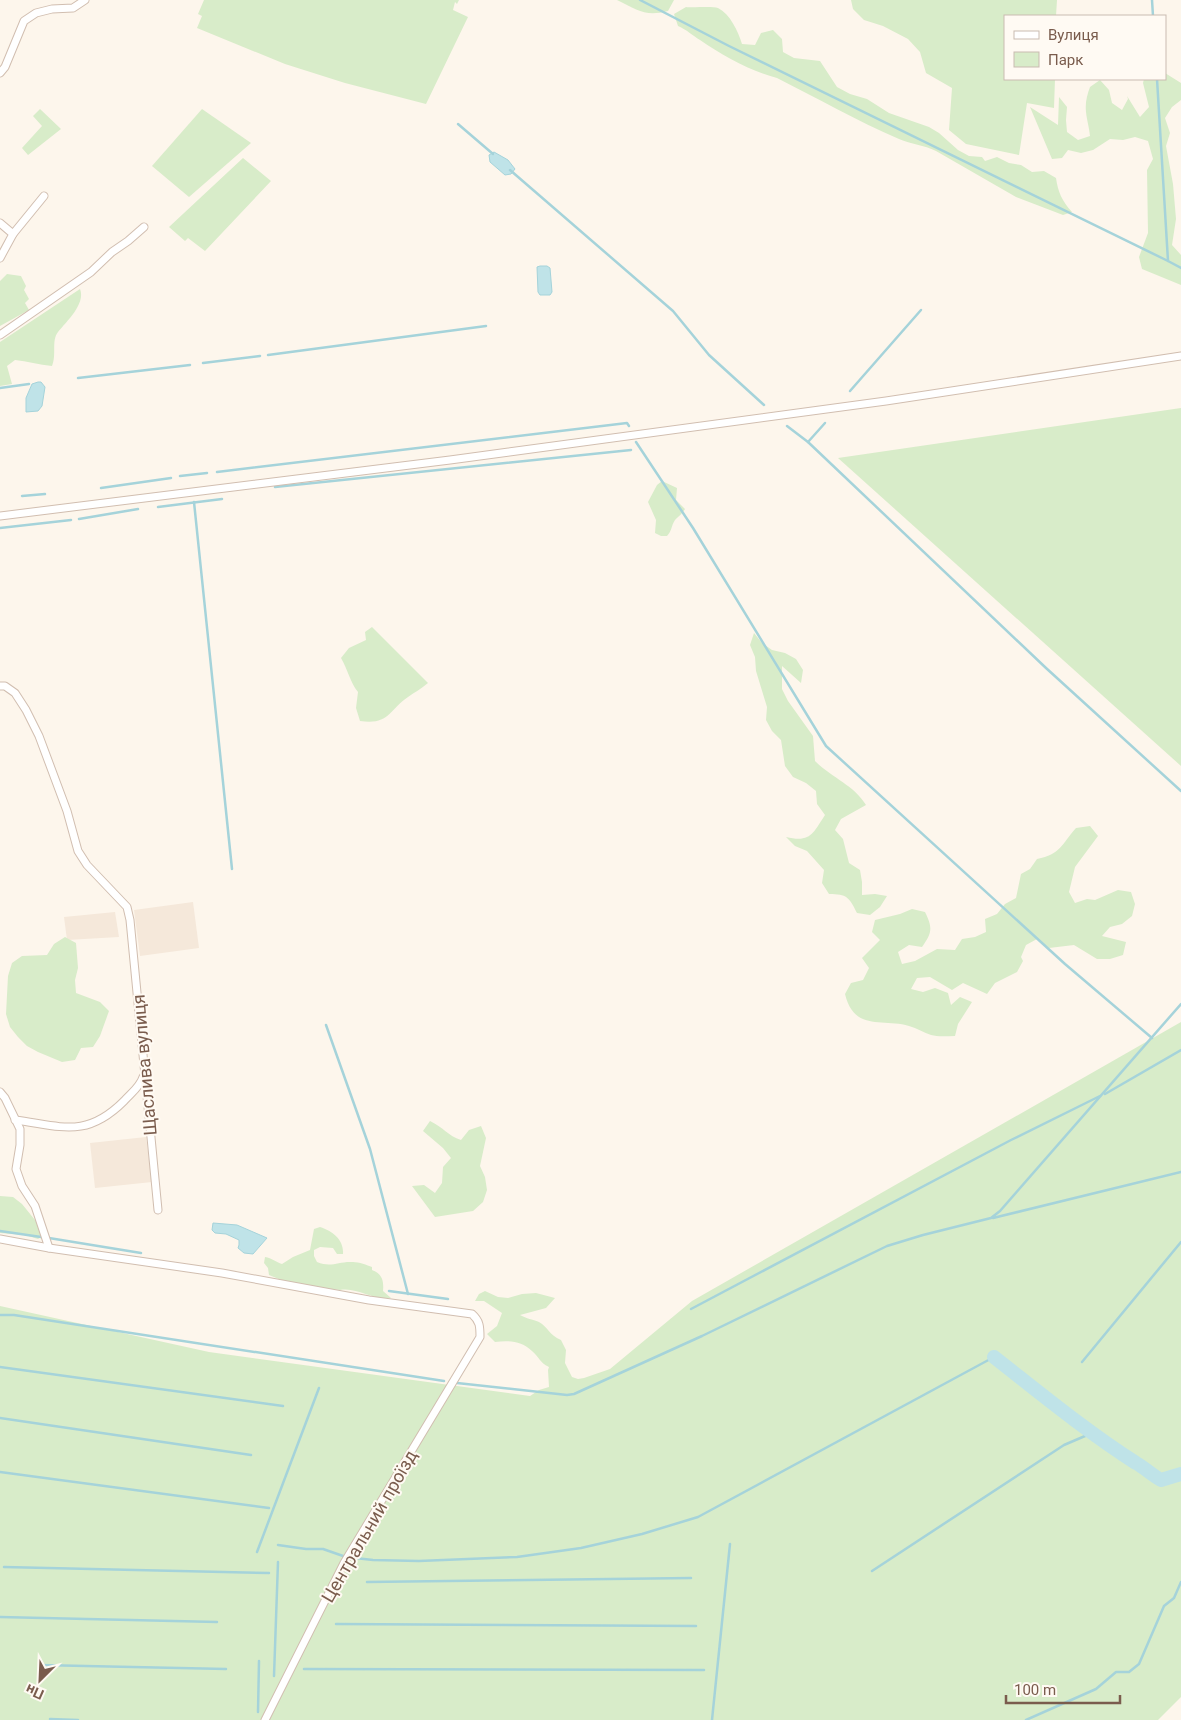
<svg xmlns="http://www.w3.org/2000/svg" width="1181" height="1720" font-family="Roboto,sans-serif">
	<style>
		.residential { fill: #f5e8da }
		.green { fill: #d8ecc9 }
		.water { fill: #bfe3e8; stroke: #a5d3da }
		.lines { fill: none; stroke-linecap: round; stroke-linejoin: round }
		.stream { stroke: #a5d3da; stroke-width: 2.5 }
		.river { stroke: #bfe3e8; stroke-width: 14 }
		.minor-casing { stroke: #d1beb0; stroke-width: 9 }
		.minor { stroke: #fff; stroke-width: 7 }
		.labels { text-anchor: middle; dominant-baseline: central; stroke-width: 4; stroke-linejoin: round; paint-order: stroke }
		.street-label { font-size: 18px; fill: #7a5c4d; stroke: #fffaf3 }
	</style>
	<rect width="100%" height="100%" fill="#fdf6ec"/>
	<!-- residential -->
	<g class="residential">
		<path d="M193,902L199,948L140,956L134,910Z"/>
		<path d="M115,912L119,937L67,940L64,917Z"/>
		<path d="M146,1137L152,1182L95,1188L90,1143Z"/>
	</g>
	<!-- green -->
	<g class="green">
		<path d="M204,0H459L457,4L455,2L453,10L468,17L426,104L345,83L285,64L197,28L202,16L198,14Z"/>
		<path d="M617,0H674L668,11C645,17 638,10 617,0Z"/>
		<path d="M851,0H1057L1056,16H1005V79H1055L1054,108L1027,103L1019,155L966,144L949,130L952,88L926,73L920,52L908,39L883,26L864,20L853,9Z"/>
		<path d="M686,7C693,8 712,6 718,8C730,14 738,31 742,44L755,45L761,33L773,30L782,39L783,52L794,58L820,61L837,87L850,94L867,99L889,113L929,127L939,133L958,150L969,156L982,157L985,161L997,157L1009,163L1021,165L1032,172L1044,171L1056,178C1058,192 1062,201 1072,212L1063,215L1016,197L936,151C924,145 911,144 899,139C857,121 817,98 777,78C750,71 723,56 700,40C692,35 687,30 678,26L674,14Z"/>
		<path d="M1165,73L1181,83V100L1172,107L1165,118L1170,133L1166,146L1173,184L1176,219L1172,245L1181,255V285L1142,269L1139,257L1148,233L1147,170L1153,159L1148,141L1135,137L1123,140L1110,139L1093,150L1081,153L1068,150L1062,158L1052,159L1030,107L1058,125L1059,97L1067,107L1066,120L1067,132L1078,140L1090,136C1089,126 1087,121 1086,112C1085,103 1087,95 1090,87L1100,80L1109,90L1112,103L1122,110L1128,99L1127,96L1140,117L1149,107L1143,83L1144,79H1165Z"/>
		<path d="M40,109L61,129L28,155L22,148L42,126L33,116Z"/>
		<path d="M202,109L251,143L189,197L152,166Z"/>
		<path d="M243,158L271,181L205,251L188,238L185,241L169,227Z"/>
		<path d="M7,274L21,276L26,286L24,290L29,299L25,303L29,310L0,326V281Z"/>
		<path d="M80,289C86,304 66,322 58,332C51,341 57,354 52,366C39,365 27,361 15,360L7,366L12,384L0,386V342Z"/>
		<path d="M1181,408V766L838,458Z"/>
		<path d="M662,481L677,488L676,500L685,509C682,514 679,516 675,520C671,526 672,531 667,536H661L655,533L656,520L648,502L657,485Z"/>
		<path d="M372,627L428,683C421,689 415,692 408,697C388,711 389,725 360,721L356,708L358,692C350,682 348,670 341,658L349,648L366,640L365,632Z"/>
		<path d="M754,633L762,643L772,650L785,653L796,659L803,670L801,683L782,666V689L788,701L813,736L815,761C832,778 854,785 866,805L841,819L835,830L843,839L849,863L860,870L862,882V895L875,894L887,896L880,907L870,915L857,913C849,897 847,894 829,894L822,883L824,870L807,851L795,846L786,837C811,843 813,833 825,815L817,804L816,791L806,783L793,777L785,766L781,740L772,731L766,720L767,707L756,671L755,657L750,645Z"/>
		<path d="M1090,826L1098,836L1075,867L1069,892L1075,903L1087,899L1095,900L1118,890L1131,892L1135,904L1132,916L1122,924L1110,927L1102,936L1126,942L1123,955L1110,959H1097L1074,945L1049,948L1037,939L1026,945L1021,957L1023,961L1017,972L995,983L987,994L963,983L952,990L930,977L917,978L911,989L923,992L935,988L948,993L951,1005L960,997L972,1002L958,1024L955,1036C947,1036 938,1037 931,1035C924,1033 917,1028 909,1026C883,1018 854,1032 845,994L851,983L863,980L869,968L862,958L880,940L872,932L875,920L900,914L912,909L925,912C933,928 932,933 922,947L909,945L898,952L902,964L915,961L937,949L955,950L962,939L975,937L986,932L985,919L997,914L1005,904L1016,898L1021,874L1030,869L1037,859C1061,854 1061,845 1076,828Z"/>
		<path d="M65,937L76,943L78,968L75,980L76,993L100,1002L109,1011L100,1036L93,1047L81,1048L75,1060L62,1062L38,1052L27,1046L18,1037L10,1027L6,1014L8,976L12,963L22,956L47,955L54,944Z"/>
		<path d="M1181,1022V1697L1158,1720H0V1306L209,1352L530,1396L539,1390L549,1387L548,1370L549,1367C539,1362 540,1358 532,1351C522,1341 509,1340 495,1342L487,1334L497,1326L502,1313L484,1301H475L479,1294L485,1291L498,1297L508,1298L522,1294L536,1293L555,1298L546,1308L520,1315C527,1319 532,1319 539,1322C548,1327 549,1335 561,1340L566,1350L565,1363L572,1377L578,1379L584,1378L610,1369L692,1301Z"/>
		<path d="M430,1121C443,1127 448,1136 461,1140L469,1130L481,1126L486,1138L480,1166L485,1177L487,1190L483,1202L473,1211L435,1217L412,1186L424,1185L435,1193L442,1183L443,1167L451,1158L443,1148L423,1131Z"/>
		<path d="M0,1196L13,1197L22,1204L39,1225L41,1237L38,1239L25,1235L0,1233Z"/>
		<path d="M320,1227C333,1231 344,1240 343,1254H337L333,1248L320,1247L314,1250V1256L317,1262C332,1268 338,1261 353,1262C359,1262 367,1265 372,1267V1270C382,1274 384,1280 383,1291L391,1298C373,1301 358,1287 340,1290L291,1284L269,1275L268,1268L264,1263L265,1257C272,1258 276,1262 282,1264L293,1257L310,1250L314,1229Z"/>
	</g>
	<!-- water -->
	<g class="water">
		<path d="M494,152L508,160L515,169L511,174L505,175L490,162L489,155Z"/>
		<path d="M540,266H547L550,268L552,292L550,295H540L538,292L537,267Z"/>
		<path d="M38,382H41L45,387L42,406L38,411L26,412V398L32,384Z"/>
		<path d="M213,1223L237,1225L267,1238L253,1254L244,1253L238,1248L239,1245V1240L226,1234L215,1233L212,1230Z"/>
	</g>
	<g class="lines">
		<!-- stream -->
		<g class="stream">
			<path d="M640,0L729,46L1168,261"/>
			<path d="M1152,0L1153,16"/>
			<path d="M1157,79L1168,261L1181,268"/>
			<path d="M458,124L493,154"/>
			<path d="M510,170L673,311L709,355L764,405"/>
			<path d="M268,355L486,326"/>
			<path d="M203,363L260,356"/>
			<path d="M78,378L190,365"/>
			<path d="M0,388L29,384"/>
			<path d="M850,391L921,310"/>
			<path d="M787,426L808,442L1046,668L1181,791"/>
			<path d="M636,442L693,528L826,746L1065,964L1152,1038"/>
			<path d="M808,442L825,423"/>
			<path d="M217,472L627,423L629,426"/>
			<path d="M180,476L207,473"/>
			<path d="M275,487L631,450"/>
			<path d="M101,488L171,478"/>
			<path d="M22,496L45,494"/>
			<path d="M194,502L232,869"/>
			<path d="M158,507L222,499"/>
			<path d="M79,519L138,509"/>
			<path d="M0,528L71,520"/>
			<path d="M326,1025L370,1149L408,1294"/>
			<path d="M1105,1094L1181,1050"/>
			<path d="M993,1218L1181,1172"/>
			<path d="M0,1231L41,1237"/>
			<path d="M49,1238L141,1253"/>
			<path d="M389,1291L448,1299"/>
			<path d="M691,1309L1011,1140L1100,1096"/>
			<path d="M0,1315H14L444,1381"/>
			<path d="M1082,1362L1181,1242"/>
			<path d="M0,1367L283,1406"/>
			<path d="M457,1383L567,1395L574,1394L702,1336L887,1246L923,1235L991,1218L1000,1211L1181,1004"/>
			<path d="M0,1418L251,1455"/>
			<path d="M0,1472L269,1508"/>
			<path d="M278,1545L306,1549H323L346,1557L373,1560L419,1561L517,1557L581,1548L642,1534L698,1517L994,1357"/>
			<path d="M257,1552L319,1388"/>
			<path d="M4,1567L269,1573"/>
			<path d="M872,1571L1064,1445L1092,1433"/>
			<path d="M367,1582L691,1578"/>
			<path d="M0,1617L217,1622"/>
			<path d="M336,1624L696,1626"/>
			<path d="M39,1665L226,1669"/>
			<path d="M304,1669L704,1670"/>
			<path d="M274,1676L278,1562"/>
			<path d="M258,1712L259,1661"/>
			<path d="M50,1719L78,1720"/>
			<path d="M712,1720L730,1544"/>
			<path d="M1026,1720L1096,1689L1116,1672H1129L1139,1664L1164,1606L1174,1598L1181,1582"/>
		</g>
		<!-- river -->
		<path class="river" d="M994,1357C1040,1393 1086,1431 1136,1463C1145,1468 1152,1475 1161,1480L1181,1474"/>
		<!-- minor casing -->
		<g class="minor-casing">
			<g id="minor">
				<path d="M0,73L5,67L24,21L36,13L52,9L73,8L85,0"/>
				<path d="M0,223L13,234L0,258"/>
				<path d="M13,234L44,196"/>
				<path d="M0,335L91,272L112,252L128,241L144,227"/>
				<path d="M0,516L450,460L886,401L1181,356"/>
				<path d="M0,686H5L15,693L26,710L39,736L67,811L78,851L87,865L127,907L130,920L158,1210"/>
				<path d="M0,1092L5,1098L20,1129V1145L16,1169L22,1186L35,1206L49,1248"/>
				<path d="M15,1120C61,1126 86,1139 124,1101C131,1093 140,1087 143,1077"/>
				<path d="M0,1239L49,1248L222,1273L369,1300L472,1314C480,1321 480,1327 480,1337L344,1563L265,1720"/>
			</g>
		</g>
		<!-- minor -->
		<use href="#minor" class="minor"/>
	</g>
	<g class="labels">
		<!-- street labels -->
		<g class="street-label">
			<text transform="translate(144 1065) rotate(-95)">Щаслива вулиця</text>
			<text transform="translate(369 1526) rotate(-60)">Центральний проїзд</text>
		</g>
	</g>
	<!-- legend -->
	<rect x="1004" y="15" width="162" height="65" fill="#fffaf3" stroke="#cabbb1"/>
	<rect x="1014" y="31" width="25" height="8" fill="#ffffff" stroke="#cabbb1"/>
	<text x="1048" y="40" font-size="15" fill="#7a5c4d">Вулиця</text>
	<rect x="1014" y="52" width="25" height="15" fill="#d8ecc9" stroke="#cabbb1"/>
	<text x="1048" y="65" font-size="15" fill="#7a5c4d">Парк</text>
	<!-- north arrow -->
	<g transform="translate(40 1680) rotate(204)" stroke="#fffaf3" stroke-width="4" paint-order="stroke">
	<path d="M0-4L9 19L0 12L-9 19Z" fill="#7a5c4d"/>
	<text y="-8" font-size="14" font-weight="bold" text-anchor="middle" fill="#7a5c4d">Пн</text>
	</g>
	<!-- scale -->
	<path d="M1006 1695v8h114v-8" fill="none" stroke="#7a5c4d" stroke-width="2.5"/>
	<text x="1014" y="1695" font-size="15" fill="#7a5c4d" stroke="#fffaf3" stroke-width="4" paint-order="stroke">100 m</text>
</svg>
